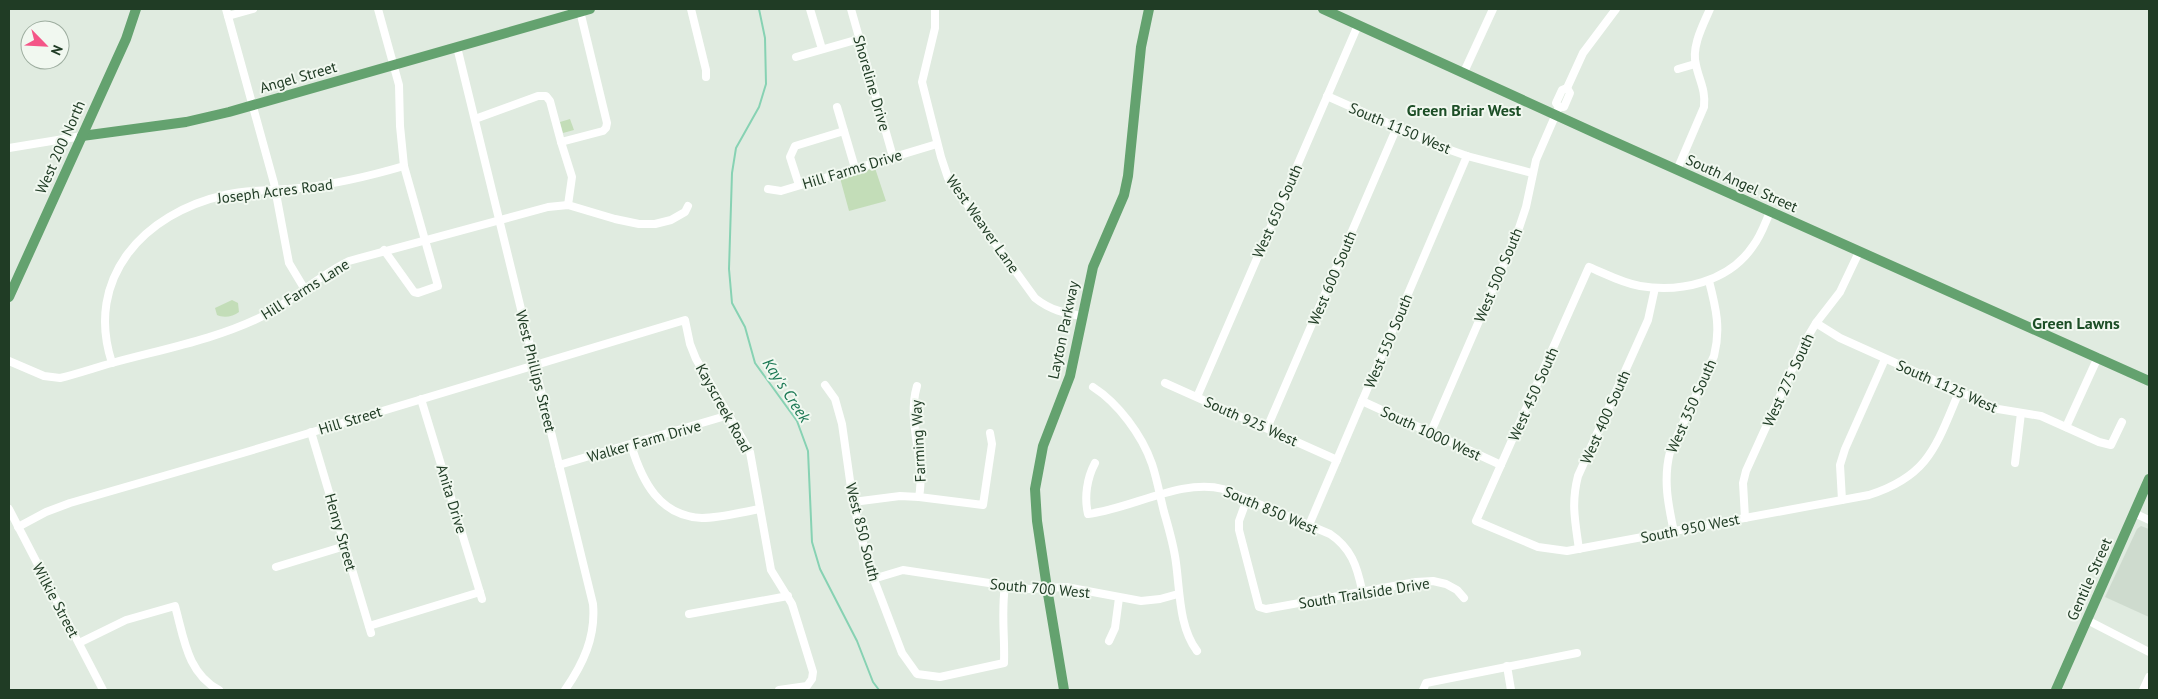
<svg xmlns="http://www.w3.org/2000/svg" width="2158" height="699" font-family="'PT Sans',sans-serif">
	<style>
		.built { fill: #cedbce }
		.park { fill: #c3ddb8 }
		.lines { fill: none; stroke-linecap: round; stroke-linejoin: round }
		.stream { stroke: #87d2b3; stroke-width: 2 }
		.minor { stroke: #fff; stroke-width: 8 }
		.major { stroke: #64a26f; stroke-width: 10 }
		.labels { text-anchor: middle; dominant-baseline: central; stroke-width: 4; stroke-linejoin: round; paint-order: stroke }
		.street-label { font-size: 15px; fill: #203c25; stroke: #f1f8f0 }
		.neighbourhood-label { font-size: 16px; font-weight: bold; fill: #1c4e26; stroke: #f1f8f0 }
		.water-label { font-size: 16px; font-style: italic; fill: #1a7853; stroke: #f1f8f0 }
	</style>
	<rect width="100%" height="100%" fill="#e0ebe0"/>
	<!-- built -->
	<path class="built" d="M2141,526L2149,529V617L2105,597L2137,529Z"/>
	<!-- park -->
	<g class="park">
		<path d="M570,119L574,130L563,133L560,122Z"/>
		<path d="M875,168L886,201L849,211L840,178Z"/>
		<path d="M232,300L238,303L239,312C233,317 223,318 217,315L215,308Z"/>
	</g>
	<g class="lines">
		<!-- stream -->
		<path class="stream" d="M759,9L765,38L766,84L759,107L736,148L732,173L729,269L732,303L745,327L755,363L797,421L808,451L812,542L820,569L857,641L873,682L879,690"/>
		<!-- minor -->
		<g class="minor">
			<path d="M226,9L274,183L289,263L304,288"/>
			<path d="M378,9L399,85L400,126L404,166L438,286L418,293L414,292L384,250"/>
			<path d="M691,9L706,70V77"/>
			<path d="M810,9L822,49"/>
			<path d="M851,9L893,157"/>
			<path d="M935,9V28L922,82L941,157L948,178L1035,298C1050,310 1064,313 1082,316"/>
			<path d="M228,16L253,9"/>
			<path d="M457,47L593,604C596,637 583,664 565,690"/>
			<path d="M796,57L859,39"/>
			<path d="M1678,69L1695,64"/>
			<path d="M1464,72L1493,9"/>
			<path d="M1327,96L1439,146L1467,156L1532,173"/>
			<path d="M837,107L855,168"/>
			<path d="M1559,107H1564L1570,93L1567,88"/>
			<path d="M475,119L538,96H546L550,101L561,142"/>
			<path d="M9,148L82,136"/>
			<path d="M1677,170L1704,107C1706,90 1699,80 1696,65C1691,47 1703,25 1710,9"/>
			<path d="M799,185L790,157L795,146L844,131"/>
			<path d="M768,189L781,191L937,144"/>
			<path d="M568,205L572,177L561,142L603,131L606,128L607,123L580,11"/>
			<path d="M1770,212C1765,223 1761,236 1753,246C1729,282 1680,293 1640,286C1622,283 1606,274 1589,267L1476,521L1538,547L1567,551L1869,495C1929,476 1936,446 1959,392"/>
			<path d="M1816,323L1840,338L1998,409L2041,416L2099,442L2111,445L2122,422"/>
			<path d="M9,361L44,376L60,378C77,374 94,368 112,363C163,349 218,339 265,315C295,299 318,276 349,261L548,207L568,205L615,219L639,224H655L671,220L685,212L688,206"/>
			<path d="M112,363C84,278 144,213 225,195C249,189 275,191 300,188C336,184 370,176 404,166"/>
			<path d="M1165,383L1337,460"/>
			<path d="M825,385L835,399L842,424L853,502L868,564L902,653L917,674L940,677L1004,663C1005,637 1001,612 1005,586"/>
			<path d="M917,386C906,423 926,459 919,497"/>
			<path d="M1093,387C1118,403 1142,435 1152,464C1157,479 1160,496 1164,512C1169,529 1174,546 1176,563C1180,592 1179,627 1197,651"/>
			<path d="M1197,397L1358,25"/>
			<path d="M421,399L482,599"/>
			<path d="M1362,401L1501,465"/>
			<path d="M2066,427L2098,357"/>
			<path d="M1267,428L1397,127"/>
			<path d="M311,432L371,633"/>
			<path d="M1430,434L1518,231L1526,207L1536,160L1559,107L1556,103L1562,90L1567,88L1583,53L1616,9"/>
			<path d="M631,445C642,481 659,516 702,518C721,518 742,512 760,509"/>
			<path d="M1095,463C1087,478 1084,497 1088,514C1131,509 1182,478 1223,489L1330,534C1351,548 1357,566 1362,590"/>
			<path d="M2015,463L2021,413"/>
			<path d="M559,465L729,415"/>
			<path d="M1247,499L1239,521V530L1259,607L1266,609L1416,582L1433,581L1446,584L1457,590L1464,598"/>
			<path d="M1842,500L1840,465L1845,449L1885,359"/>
			<path d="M853,502L900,496L919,497L983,505L992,444L990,433"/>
			<path d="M9,509L103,690"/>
			<path d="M2134,513L2149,520"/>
			<path d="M1745,518L1743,483L1746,471L1804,343L1816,323L1840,292L1859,252"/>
			<path d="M1309,525L1467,156"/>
			<path d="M18,527L46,512L70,503L243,453L685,320L690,344L696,359L750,452L771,570L792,604L813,672L812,679L807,686L779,690"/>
			<path d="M1674,532C1668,504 1663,479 1670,452L1714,356C1721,329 1716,308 1709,281"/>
			<path d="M1579,549C1575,521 1571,503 1578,476L1648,320L1655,288"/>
			<path d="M276,567L345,546"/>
			<path d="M873,579L903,570L1029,589L1066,587L1141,601L1160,599L1178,594"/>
			<path d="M689,614L788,596"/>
			<path d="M2087,620L2149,652"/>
			<path d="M369,626L480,592"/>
			<path d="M1109,641L1115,628L1119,598"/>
			<path d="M79,643L126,620L175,606C184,638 187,673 219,690"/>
			<path d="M1507,666L1511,690"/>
			<path d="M1423,690L1426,683L1577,653"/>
			<path d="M2143,690L2149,677"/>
		</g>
		<!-- major -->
		<g class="major">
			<path d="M1323,9L1606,138L2149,381"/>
			<path d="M82,136L186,122L229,112L590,9"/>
			<path d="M9,297L126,39L136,9"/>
			<path d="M1064,690L1047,588L1037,521L1035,489L1043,446L1070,376L1093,267L1124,195L1128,176L1141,47L1149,9"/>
			<path d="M2056,690L2149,479"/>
		</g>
	</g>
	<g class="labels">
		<!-- street labels -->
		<g class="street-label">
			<text transform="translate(298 77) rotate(-16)">Angel Street</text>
			<text transform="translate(872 83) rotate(74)">Shoreline Drive</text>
			<text transform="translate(1400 128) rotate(23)">South 1150 West</text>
			<text transform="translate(60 147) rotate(-66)">West 200 North</text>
			<text transform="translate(852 169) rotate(-17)">Hill Farms Drive</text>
			<text transform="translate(1742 183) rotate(24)">South Angel Street</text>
			<text transform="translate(275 191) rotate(-7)">Joseph Acres Road</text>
			<text transform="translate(1277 211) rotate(-66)">West 650 South</text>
			<text transform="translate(983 224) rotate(55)">West Weaver Lane</text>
			<text transform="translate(1498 275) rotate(-67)">West 500 South</text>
			<text transform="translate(1332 278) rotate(-67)">West 600 South</text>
			<text transform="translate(305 289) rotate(-32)">Hill Farms Lane</text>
			<text transform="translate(1063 330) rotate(-78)">Layton Parkway</text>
			<text transform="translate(1388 341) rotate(-67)">West 550 South</text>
			<text transform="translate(536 371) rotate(76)">West Phillips Street</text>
			<text transform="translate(1788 380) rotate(-65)">West 275 South</text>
			<text transform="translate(1947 386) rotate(24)">South 1125 West</text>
			<text transform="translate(1533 394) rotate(-66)">West 450 South</text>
			<text transform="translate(1691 406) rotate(-66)">West 350 South</text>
			<text transform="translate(724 408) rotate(61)">Kayscreek Road</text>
			<text transform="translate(1605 417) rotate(-66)">West 400 South</text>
			<text transform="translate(350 420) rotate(-17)">Hill Street</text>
			<text transform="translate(1251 421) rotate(24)">South 925 West</text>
			<text transform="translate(1431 433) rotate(25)">South 1000 West</text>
			<text transform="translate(644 441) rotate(-16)">Walker Farm Drive</text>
			<text transform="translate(918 441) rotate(-93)">Farming Way</text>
			<text transform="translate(452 499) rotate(73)">Anita Drive</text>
			<text transform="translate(1271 510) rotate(23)">South 850 West</text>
			<text transform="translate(1690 528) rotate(-11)">South 950 West</text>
			<text transform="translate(341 532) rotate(74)">Henry Street</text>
			<text transform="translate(863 532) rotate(76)">West 850 South</text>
			<text transform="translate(2089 579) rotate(-66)">Gentile Street</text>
			<text transform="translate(1040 588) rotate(5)">South 700 West</text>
			<text transform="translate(1364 593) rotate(-9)">South Trailside Drive</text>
			<text transform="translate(56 600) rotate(62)">Wilkie Street</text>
		</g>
		<!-- neighbourhood labels -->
		<g class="neighbourhood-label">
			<text x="1464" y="110">Green Briar West</text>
			<text x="2076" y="323">Green Lawns</text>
		</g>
		<!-- water labels -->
		<g class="water-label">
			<text transform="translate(787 390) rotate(57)">Kay's Creek</text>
		</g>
	</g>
	<!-- border -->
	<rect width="2158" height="699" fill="none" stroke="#203c25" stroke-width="20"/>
	<!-- north arrow -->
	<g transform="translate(45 45) rotate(114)"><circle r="24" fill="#f1f8f0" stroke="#9dad9f"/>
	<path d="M0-4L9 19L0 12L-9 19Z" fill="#f45587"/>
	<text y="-8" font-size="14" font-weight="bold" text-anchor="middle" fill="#203c25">N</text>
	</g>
</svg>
